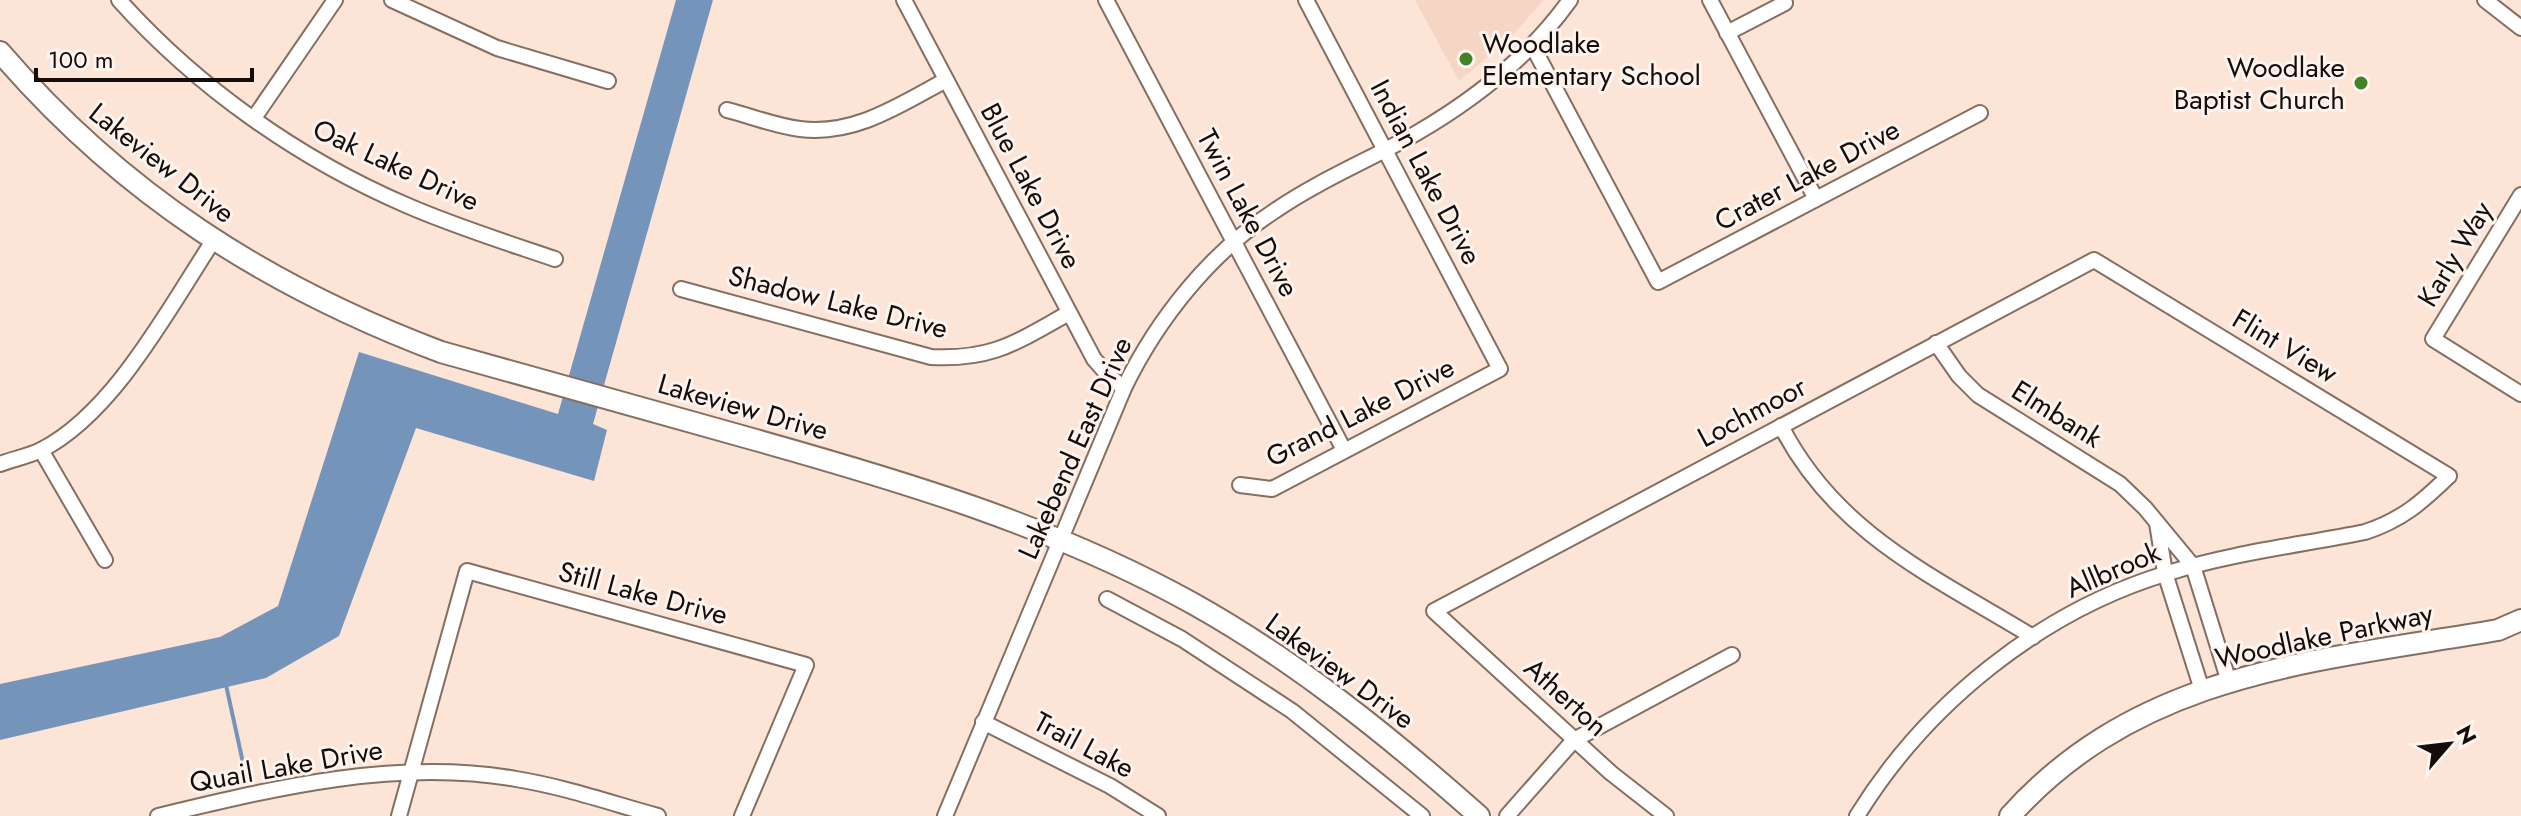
<svg xmlns="http://www.w3.org/2000/svg" width="2521" height="816" font-family="Jost,sans-serif">
	<style>
		.built { fill: #f5d6c5 }
		.water { fill: #7594ba }
		.lines { fill: none; stroke-linecap: round; stroke-linejoin: round }
		.stream { stroke: #7594ba; stroke-width: 4 }
		.street-casing { stroke: #846f63; stroke-width: 18 }
		.secondary-casing { stroke: #846f63; stroke-width: 24 }
		.street { stroke: #fff; stroke-width: 14 }
		.secondary { stroke: #fff; stroke-width: 20 }
		.poi-dot { fill: #418426; stroke: #fef4ef; stroke-width: 3 }
		.labels { text-anchor: middle; dominant-baseline: central; stroke-width: 6; stroke-linejoin: round; paint-order: stroke }
		.poi-label { font-size: 28px; fill: #150d09; stroke: #fef4ef; text-anchor: start }
		.street-label { font-size: 28px; fill: #150d09; stroke: #fef4ef }
	</style>
	<rect width="100%" height="100%" fill="#fce4d6"/>
	<!-- built -->
	<path class="built" d="M1415,0H1544L1510,38L1459,81Z"/>
	<!-- water -->
	<path class="water" d="M676,0H713L593,424L607,430L594,481L416,428L339,636L266,678L0,740V684L220,637L278,606L359,352L558,414Z"/>
	<g class="lines">
		<!-- stream -->
		<path class="stream" d="M226,685L247,781"/>
		<!-- street casing -->
		<g class="street-casing">
			<g id="street">
				<path d="M119,0C197,87 299,159 406,205C454,226 505,242 555,259"/>
				<path d="M392,0L497,48L608,81"/>
				<path d="M904,0L1094,359L1109,376L1124,388"/>
				<path d="M1106,0L1344,450"/>
				<path d="M1710,0L1816,199"/>
				<path d="M2485,0L2521,28"/>
				<path d="M1727,33L1785,3"/>
				<path d="M1532,45L1658,282L1980,113"/>
				<path d="M727,110C751,116 775,126 800,129C854,136 900,105 946,80"/>
				<path d="M254,118L335,0"/>
				<path d="M2521,195L2433,339L2521,394"/>
				<path d="M681,289L931,357C994,360 1016,342 1069,313"/>
				<path d="M1936,343L1959,376L1978,395L2120,484L2145,508L2193,566L2229,682"/>
				<path d="M1781,426C1836,534 1935,577 2033,637"/>
				<path d="M41,450L105,560"/>
				<path d="M0,464C13,459 29,456 41,450C114,413 169,308 213,241"/>
				<path d="M1240,485L1272,489L1500,369L1306,0"/>
				<path d="M2157,523L2165,573L2202,690"/>
				<path d="M1107,599L1182,639L1292,711L1422,816"/>
				<path d="M983,722L1110,786L1158,816"/>
				<path d="M158,816C274,788 397,758 516,779C565,787 611,803 658,816"/>
				<path d="M399,816L467,571L806,665L742,816"/>
				<path d="M945,816L1124,388C1158,318 1211,252 1276,210C1320,180 1369,160 1415,134C1474,100 1530,56 1570,0"/>
				<path d="M1507,816L1574,740L1732,655"/>
				<path d="M1666,816L1611,773L1434,611L2094,260L2449,476C2422,502 2402,520 2365,532C2300,545 2232,553 2168,573C2041,611 1926,704 1857,816"/>
			</g>
		</g>
		<!-- secondary casing -->
		<g class="secondary-casing">
			<g id="secondary">
				<path d="M0,52C122,194 266,286 441,352C542,380 643,408 745,437C899,480 1051,525 1192,603C1296,661 1390,737 1479,816"/>
				<path d="M2010,816C2140,671 2318,661 2498,630L2521,620"/>
			</g>
		</g>
		<!-- street -->
		<use href="#street" class="street"/>
		<!-- secondary -->
		<use href="#secondary" class="secondary"/>
	</g>
	<!-- markers -->
	<g class="poi-dot">
		<circle cx="1466" cy="59" r="8"/>
		<circle cx="2361" cy="83" r="8"/>
	</g>
	<g class="labels">
		<!-- poi labels -->
		<g class="poi-label">
			<text x="1482" y="43">Woodlake<tspan x="1482" dy="32">Elementary School</tspan></text>
			<text x="2345" y="67" text-anchor="end">Woodlake<tspan x="2345" dy="32">Baptist Church</tspan></text>
		</g>
		<!-- street labels -->
		<g class="street-label">
			<text transform="translate(162 163) rotate(38)">Lakeview Drive</text>
			<text transform="translate(396 165) rotate(25)">Oak Lake Drive</text>
			<text transform="translate(1426 172) rotate(62)">Indian Lake Drive</text>
			<text transform="translate(1807 175) rotate(-28)">Crater Lake Drive</text>
			<text transform="translate(1031 186) rotate(62)">Blue Lake Drive</text>
			<text transform="translate(1248 213) rotate(62)">Twin Lake Drive</text>
			<text transform="translate(2455 254) rotate(-59)">Karly Way</text>
			<text transform="translate(838 302) rotate(14)">Shadow Lake Drive</text>
			<text transform="translate(2285 346) rotate(31)">Flint View</text>
			<text transform="translate(743 407) rotate(16)">Lakeview Drive</text>
			<text transform="translate(1360 412) rotate(-27)">Grand Lake Drive</text>
			<text transform="translate(1752 412) rotate(-28)">Lochmoor</text>
			<text transform="translate(2057 414) rotate(32)">Elmbank</text>
			<text transform="translate(1075 448) rotate(-66)">Lakebend East Drive</text>
			<text transform="translate(2113 570) rotate(-23)">Allbrook</text>
			<text transform="translate(643 593) rotate(15)">Still Lake Drive</text>
			<text transform="translate(2324 636) rotate(-12)">Woodlake Parkway</text>
			<text transform="translate(1340 671) rotate(36)">Lakeview Drive</text>
			<text transform="translate(1566 697) rotate(42)">Atherton</text>
			<text transform="translate(1084 745) rotate(28)">Trail Lake</text>
			<text transform="translate(286 766) rotate(-10)">Quail Lake Drive</text>
		</g>
	</g>
	<!-- north arrow -->
	<g transform="translate(2449 744) rotate(62)" stroke="#fef4ef" stroke-width="6" paint-order="stroke">
	<path d="M0-6L14 30L0 20L-14 30Z" fill="#150d09"/>
	<text y="-12" font-size="22" font-weight="bold" text-anchor="middle" fill="#150d09">N</text>
	</g>
	<!-- scale -->
	<path d="M36 68v12h216v-12" fill="none" stroke="#150d09" stroke-width="4"/>
	<text x="48" y="68" font-size="24" fill="#150d09" stroke="#fef4ef" stroke-width="6" paint-order="stroke">100 m</text>
</svg>
